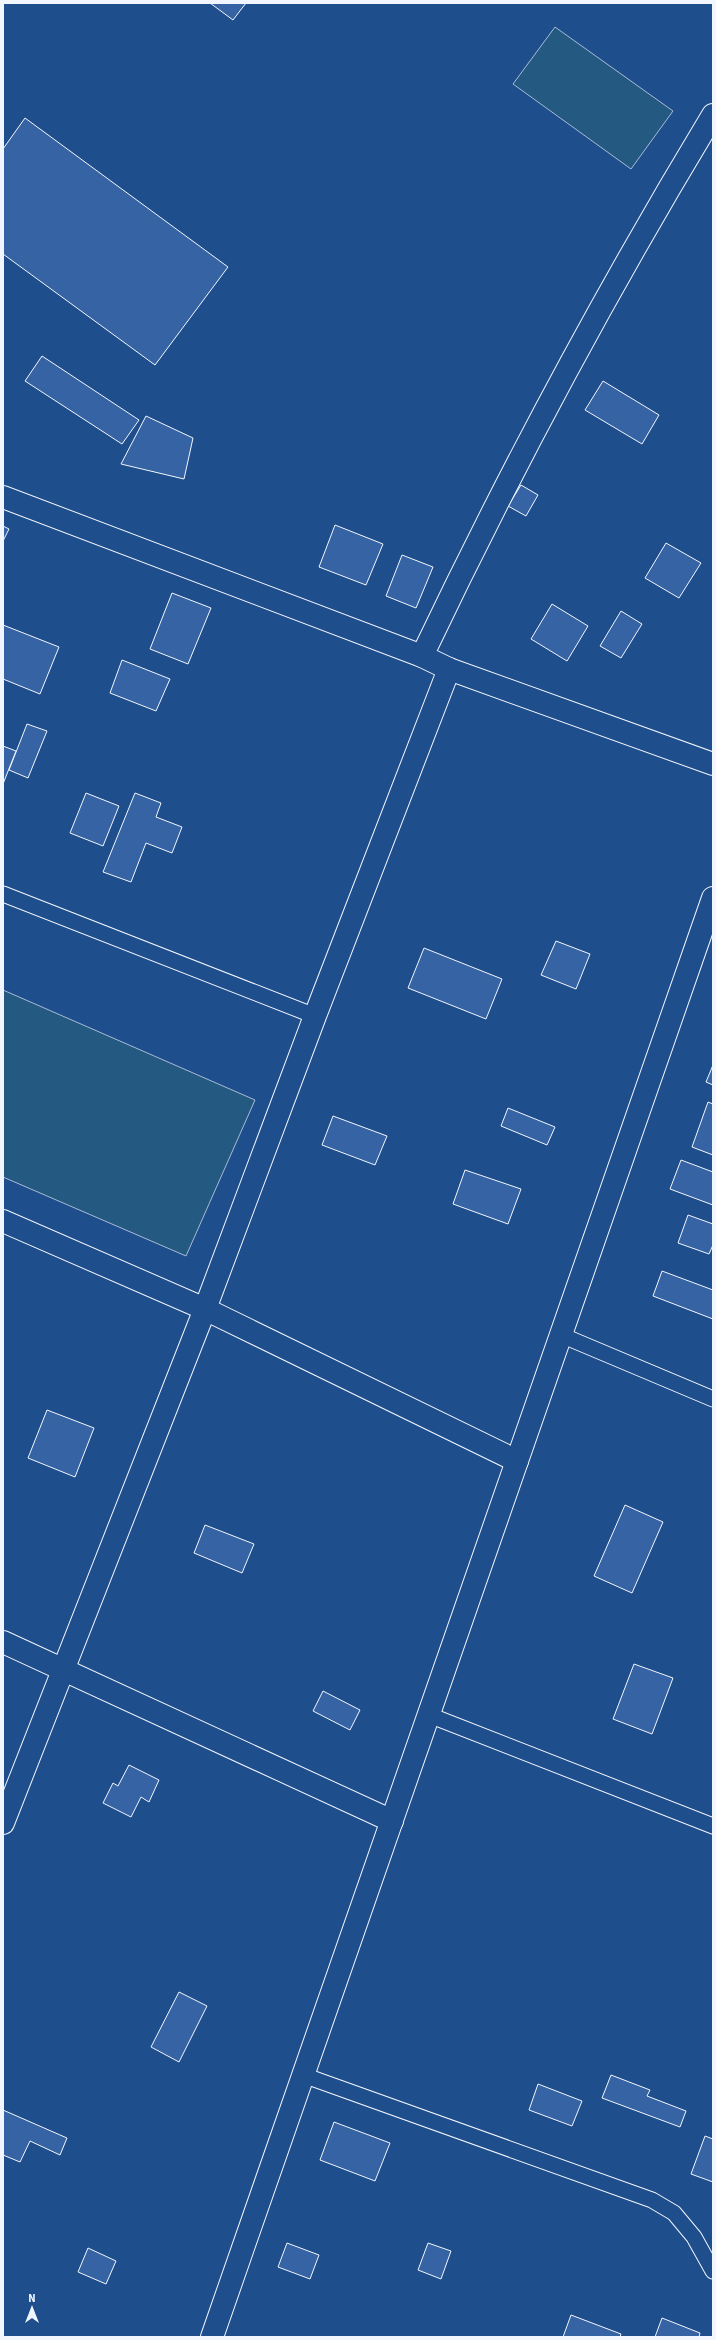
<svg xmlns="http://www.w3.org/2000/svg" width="716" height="2340" font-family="'Source Sans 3',sans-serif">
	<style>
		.green { fill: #245a82; stroke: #a8bbd7 }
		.building { fill: #3563a3; stroke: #f2f6ff }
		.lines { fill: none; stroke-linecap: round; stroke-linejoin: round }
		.service-casing { stroke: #f2f6ff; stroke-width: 17 }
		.minor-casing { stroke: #f2f6ff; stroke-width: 24 }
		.service { stroke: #1f4e8c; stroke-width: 15 }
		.minor { stroke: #1f4e8c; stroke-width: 22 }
	</style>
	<rect width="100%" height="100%" fill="#1f4e8c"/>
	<!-- green -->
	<g class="green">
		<path d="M555,27L673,111L631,169L513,84Z"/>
		<path d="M3,990L255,1100L186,1256L3,1177Z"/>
	</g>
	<!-- building -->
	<g class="building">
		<path d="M210,3H246L233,20Z"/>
		<path d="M25,118L228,267L155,365L3,254V149Z"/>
		<path d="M42,356L139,420L122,444L25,381Z"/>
		<path d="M603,381L659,415L642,444L585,410Z"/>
		<path d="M146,416L193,438L184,479L121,464Z"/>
		<path d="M521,485L538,495L526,516L508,506Z"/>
		<path d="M335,525L383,544L366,585L319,567Z"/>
		<path d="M3,526L9,529L3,541Z"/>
		<path d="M666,543L701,563L679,598L645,578Z"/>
		<path d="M402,555L433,567L416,608L386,596Z"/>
		<path d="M172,593L211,608L188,664L150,649Z"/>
		<path d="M552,604L588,626L567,661L531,639Z"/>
		<path d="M621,611L642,624L621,658L600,646Z"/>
		<path d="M3,625L59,647L40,694L3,679Z"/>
		<path d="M122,660L170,679L156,711L110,693Z"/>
		<path d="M27,724L47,731L28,778L9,770Z"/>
		<path d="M3,746L16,751L3,784Z"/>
		<path d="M86,793L119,806L103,846L70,833Z"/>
		<path d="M135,793L161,803L156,817L182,827L172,853L146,843L131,882L103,872Z"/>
		<path d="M556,941L590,954L576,989L541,975Z"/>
		<path d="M424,948L502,979L486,1019L408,988Z"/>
		<path d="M713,1065V1085L706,1082Z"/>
		<path d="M708,1102L713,1104V1155L692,1147Z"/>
		<path d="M508,1108L555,1127L547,1145L501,1126Z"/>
		<path d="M333,1116L387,1136L375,1165L322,1145Z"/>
		<path d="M681,1160L713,1172V1205L670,1189Z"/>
		<path d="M465,1170L521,1189L508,1224L453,1204Z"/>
		<path d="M688,1215L713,1224V1245L709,1254L678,1243Z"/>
		<path d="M662,1271L713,1290V1319L653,1296Z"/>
		<path d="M47,1410L94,1428L75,1477L28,1458Z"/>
		<path d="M625,1505L663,1522L632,1593L594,1576Z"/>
		<path d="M205,1525L254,1544L242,1573L194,1553Z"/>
		<path d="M634,1664L673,1678L652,1734L613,1719Z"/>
		<path d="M323,1691L360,1710L350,1730L313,1711Z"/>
		<path d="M129,1765L159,1780L149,1802L141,1797L131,1817L103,1803L113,1783L118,1786Z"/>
		<path d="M179,1992L207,2006L179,2062L151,2047Z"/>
		<path d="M611,2075L650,2090L647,2096L686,2111L680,2127L602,2098Z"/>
		<path d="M538,2084L582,2101L572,2126L529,2110Z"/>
		<path d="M3,2110L67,2138L60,2155L30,2141L20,2162L3,2155Z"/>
		<path d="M334,2122L390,2143L375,2181L320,2160Z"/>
		<path d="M705,2136L713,2139V2182L691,2174Z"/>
		<path d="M287,2243L319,2255L310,2279L278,2267Z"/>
		<path d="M428,2243L451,2251L441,2279L418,2270Z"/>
		<path d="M88,2248L116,2261L106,2284L78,2272Z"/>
		<path d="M571,2315L621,2334L620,2337H563Z"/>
		<path d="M662,2318L700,2333L699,2337H655Z"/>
	</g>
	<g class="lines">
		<!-- service casing -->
		<g class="service-casing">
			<g id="service">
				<path d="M3,894L315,1016"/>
				<path d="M561,1335L713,1399"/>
				<path d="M429,1715L713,1826"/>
				<path d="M303,2075L652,2200L674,2213L694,2237L713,2271"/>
			</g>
		</g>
		<!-- minor casing -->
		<g class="minor-casing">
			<g id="minor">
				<path d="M3,497L422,656L449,669L713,764"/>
				<path d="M422,656C510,471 607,290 713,115"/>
				<path d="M3,1221L205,1309L517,1461"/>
				<path d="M3,1642L392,1821"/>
				<path d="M3,1823L205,1309L315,1016L449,669"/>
				<path d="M212,2337L713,898"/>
			</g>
		</g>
		<!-- service -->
		<use href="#service" class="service"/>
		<!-- minor -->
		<use href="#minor" class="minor"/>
	</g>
	<!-- border -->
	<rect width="716" height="2340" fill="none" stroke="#f2f6ff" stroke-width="8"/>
	<!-- north arrow -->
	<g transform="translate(32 2308)" stroke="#1f4e8c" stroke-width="3" paint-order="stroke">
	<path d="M0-3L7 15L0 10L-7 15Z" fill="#f2f6ff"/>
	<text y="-6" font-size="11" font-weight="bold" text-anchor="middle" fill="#f2f6ff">N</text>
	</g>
</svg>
